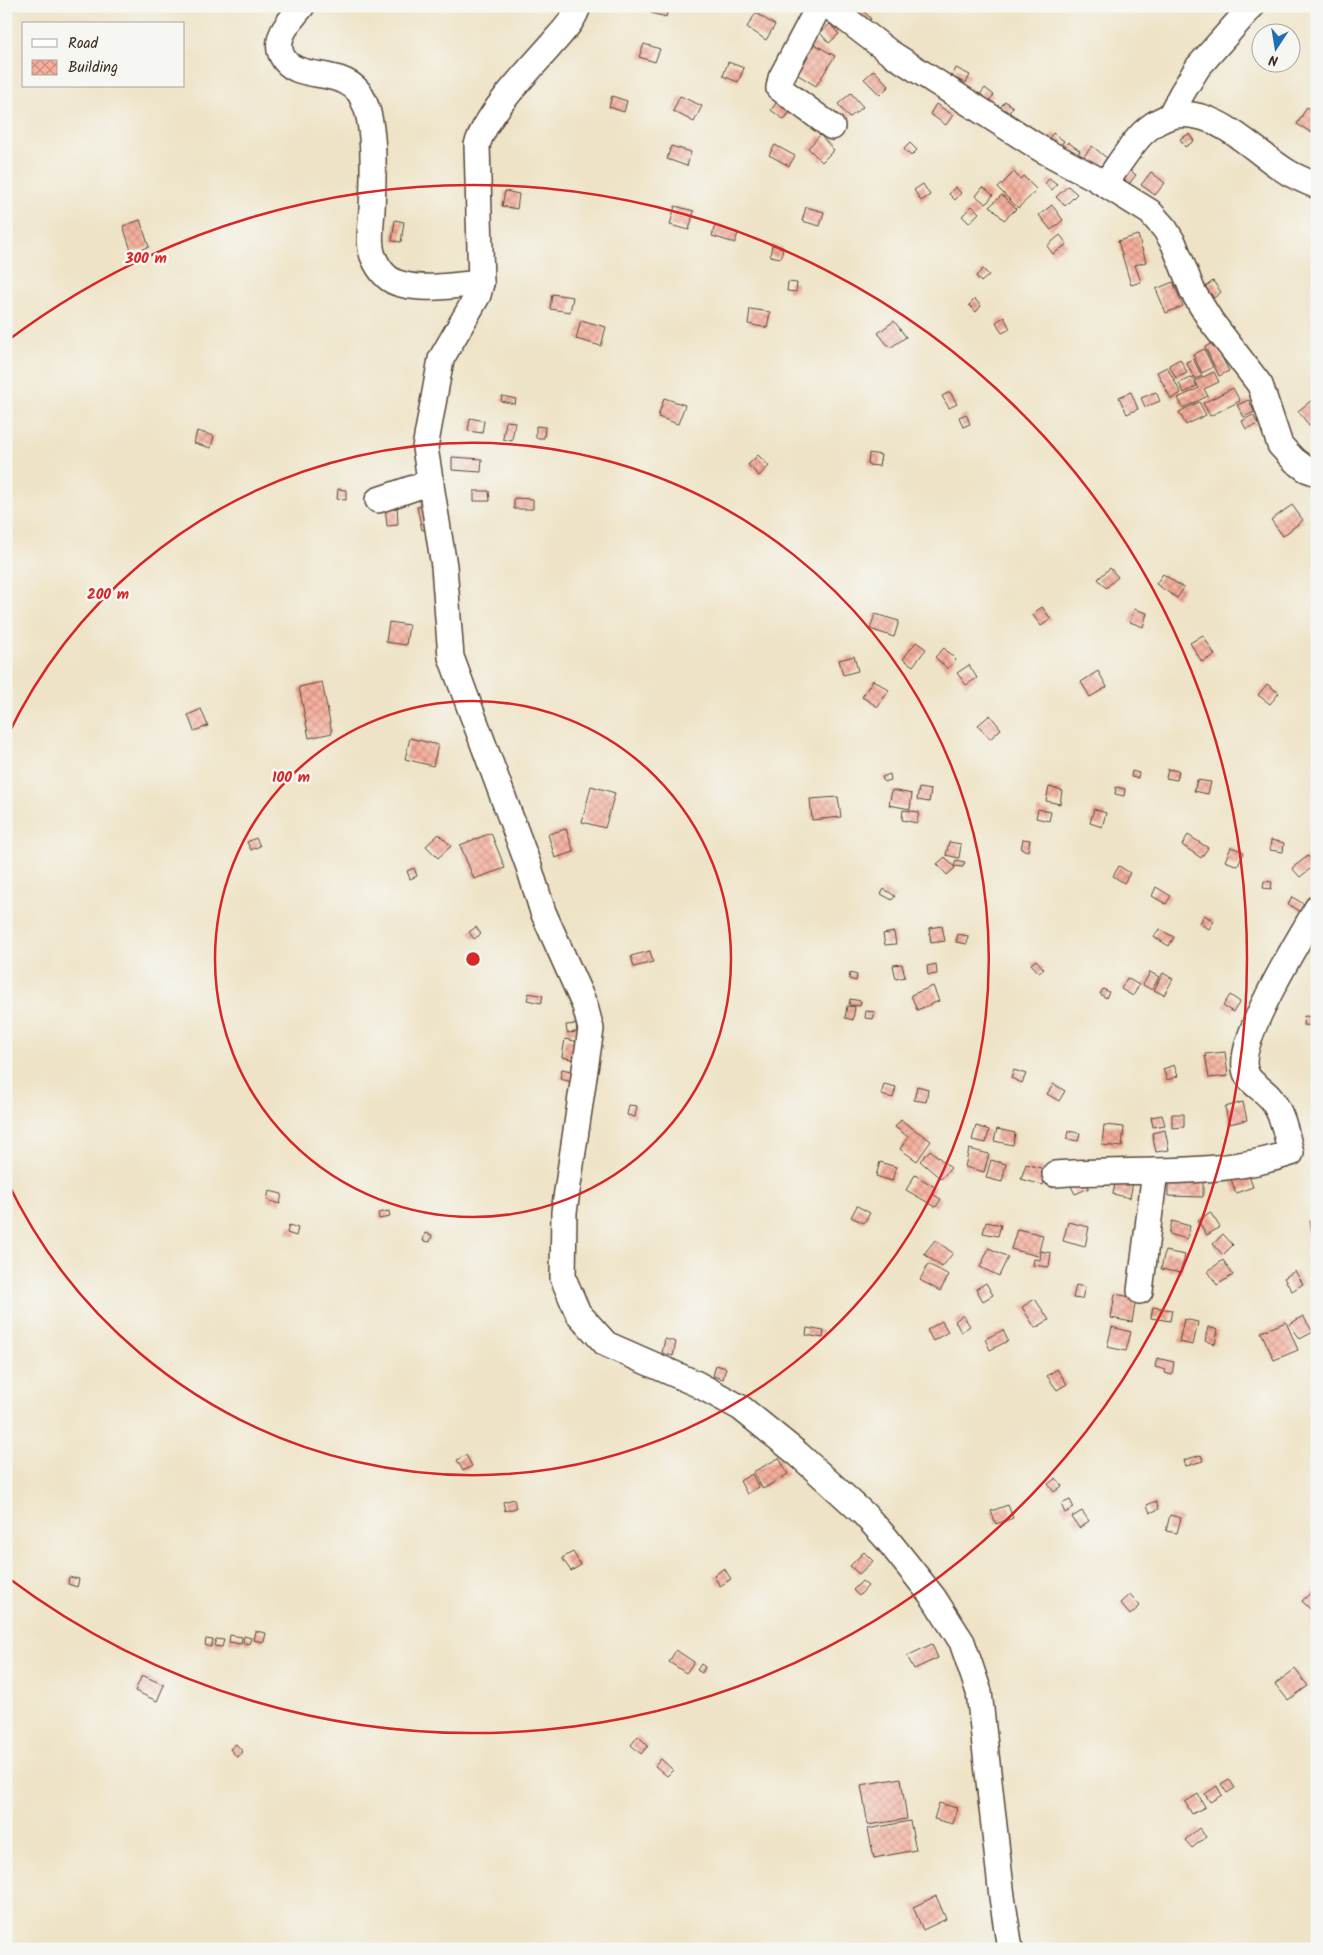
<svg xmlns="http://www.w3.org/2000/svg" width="1323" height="1955" font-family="Kalam,sans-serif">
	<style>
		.building { fill: url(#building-cross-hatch) }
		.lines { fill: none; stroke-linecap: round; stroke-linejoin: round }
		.minor-casing { stroke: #564637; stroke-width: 28 }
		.minor { stroke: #fff; stroke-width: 25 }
		.ring { fill: none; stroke: #d62828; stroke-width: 2.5 }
		.centre { fill: #d62828; stroke: #f6f6f2; stroke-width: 2.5 }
		.ring-label { font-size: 15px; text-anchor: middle; font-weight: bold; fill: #d62828; stroke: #f6f6f2; stroke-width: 5; stroke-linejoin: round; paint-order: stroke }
	</style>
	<defs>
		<pattern id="building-cross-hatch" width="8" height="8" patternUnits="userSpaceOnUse" patternTransform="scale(1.25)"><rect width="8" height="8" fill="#f6af9d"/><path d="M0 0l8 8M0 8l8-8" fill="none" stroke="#c88f7f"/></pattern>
	</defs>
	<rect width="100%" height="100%" fill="#f6f6f2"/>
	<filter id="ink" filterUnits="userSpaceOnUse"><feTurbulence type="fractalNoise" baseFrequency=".02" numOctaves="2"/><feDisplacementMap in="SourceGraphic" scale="10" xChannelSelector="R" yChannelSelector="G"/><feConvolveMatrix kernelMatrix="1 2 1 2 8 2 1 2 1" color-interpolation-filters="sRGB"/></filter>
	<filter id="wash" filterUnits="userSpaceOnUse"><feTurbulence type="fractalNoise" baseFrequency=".0096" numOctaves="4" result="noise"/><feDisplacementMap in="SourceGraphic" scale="20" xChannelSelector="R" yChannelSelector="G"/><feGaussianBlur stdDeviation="1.12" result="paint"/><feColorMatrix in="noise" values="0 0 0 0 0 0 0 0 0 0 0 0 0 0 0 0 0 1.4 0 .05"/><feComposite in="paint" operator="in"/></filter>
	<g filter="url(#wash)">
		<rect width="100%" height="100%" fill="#eee3c6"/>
		<g id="blocks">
			<!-- building -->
			<g class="building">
				<path d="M653,6H669L666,17L651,13Z"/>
				<path d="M788,6H810V10L788,9Z"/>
				<path d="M848,6H860L871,19L864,25Z"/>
				<path d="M756,13L775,25L766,40L747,27Z"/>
				<path d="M830,24L839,34L829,43L820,33Z"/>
				<path d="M644,44L660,49L655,62L639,57Z"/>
				<path d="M814,44L835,56L816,86L795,73Z"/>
				<path d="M728,62L744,68L738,82L723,76Z"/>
				<path d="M956,68L970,75L966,83L952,77Z"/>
				<path d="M874,70L889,86L880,95L864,79Z"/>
				<path d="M985,88L994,95L988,102L979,96Z"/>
				<path d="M851,93L863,107L849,118L838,104Z"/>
				<path d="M612,96L627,101L624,112L609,107Z"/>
				<path d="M680,96L702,106L694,122L673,111Z"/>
				<path d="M779,99L792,109L784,120L771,110Z"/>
				<path d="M1005,101L1013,107L1008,114L1000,108Z"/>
				<path d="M936,104L953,115L946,125L930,114Z"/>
				<path d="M1307,107L1317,113V125L1312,133L1297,124Z"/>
				<path d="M1053,133L1064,141L1054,154L1043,145Z"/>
				<path d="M1189,134L1194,141L1185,147L1180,139Z"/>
				<path d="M820,135L834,150L822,162L808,148Z"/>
				<path d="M1068,142L1080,151L1072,161L1061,152Z"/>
				<path d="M910,143L917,150L911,156L904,149Z"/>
				<path d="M775,145L795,156L789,166L769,155Z"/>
				<path d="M671,146L691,152L687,166L667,159Z"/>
				<path d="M1092,146L1108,159L1097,173L1081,160Z"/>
				<path d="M1126,167L1136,175L1129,184L1119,176Z"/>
				<path d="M1014,172L1020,179L1023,176L1037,190L1018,208L998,188Z"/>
				<path d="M1151,172L1165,183L1155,195L1141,185Z"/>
				<path d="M1049,178L1057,184L1052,190L1045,184Z"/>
				<path d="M923,184L930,195L921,201L914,190Z"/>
				<path d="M1068,186L1077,194L1065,206L1056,197Z"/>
				<path d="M955,187L961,193L955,200L949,194Z"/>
				<path d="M983,187L993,195L986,204L976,196Z"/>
				<path d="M505,191L519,194L517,209L502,206Z"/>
				<path d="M1002,195L1016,209L1004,220L990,206Z"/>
				<path d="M1052,205L1063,220L1051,230L1039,215Z"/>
				<path d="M675,206L694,211L689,230L670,225Z"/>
				<path d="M972,206L979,213L969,223L962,216Z"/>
				<path d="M806,207L824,212L820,226L802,221Z"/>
				<path d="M140,220L149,247L132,253L123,226Z"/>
				<path d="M395,220L404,222L401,242L392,241Z"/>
				<path d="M715,225L738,233L735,243L712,236Z"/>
				<path d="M1060,235L1067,244L1053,254L1047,246Z"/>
				<path d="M1138,235L1146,262L1135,265L1141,282L1131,285L1118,241Z"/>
				<path d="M772,245L783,248L781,258L770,256Z"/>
				<path d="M983,269L989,275L981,282L976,276Z"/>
				<path d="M1213,281L1221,292L1214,298L1205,287Z"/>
				<path d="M788,282L797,283L796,292L787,291Z"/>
				<path d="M1173,282L1183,306L1166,313L1156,289Z"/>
				<path d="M552,294L573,297L570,312L550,309Z"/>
				<path d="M975,299L981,306L976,312L969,305Z"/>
				<path d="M750,309L770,312L767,328L748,324Z"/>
				<path d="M1004,317L1010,329L1002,333L996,322Z"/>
				<path d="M581,320L606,327L601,346L576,339Z"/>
				<path d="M894,321L906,337L890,348L878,333Z"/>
				<path d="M1214,342L1229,371L1219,376L1205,347Z"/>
				<path d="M1204,349L1213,367L1202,373L1193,355Z"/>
				<path d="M1180,359L1187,373L1176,378L1169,365Z"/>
				<path d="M1193,359L1202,376L1195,379L1186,362Z"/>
				<path d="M1167,367L1181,393L1171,399L1157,372Z"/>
				<path d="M1214,372L1219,382L1204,389L1208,396L1183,408L1178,398L1199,388L1195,381Z"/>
				<path d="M1192,377L1197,386L1184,393L1179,383Z"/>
				<path d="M1233,388L1240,401L1210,416L1203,403Z"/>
				<path d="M950,392L957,404L949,408L942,396Z"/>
				<path d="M1131,392L1138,409L1127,414L1119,397Z"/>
				<path d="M1156,392L1160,401L1145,407L1141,398Z"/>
				<path d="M502,396L516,399L515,404L501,401Z"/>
				<path d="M1317,396V426L1312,429L1298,411Z"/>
				<path d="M664,398L685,405L678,424L658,417Z"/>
				<path d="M1249,400L1254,412L1244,417L1237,405Z"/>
				<path d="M1199,402L1206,415L1186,425L1179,412Z"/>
				<path d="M966,414L970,424L963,427L959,417Z"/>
				<path d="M1253,415L1258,424L1246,429L1242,421Z"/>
				<path d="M470,418L484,421L482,433L468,431Z"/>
				<path d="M506,421L515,422L512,441L503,439Z"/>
				<path d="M536,426L545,427L544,438H536Z"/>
				<path d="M197,431L214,436L211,448L194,443Z"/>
				<path d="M869,453L881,455L879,466L868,465Z"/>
				<path d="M758,455L769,466L759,476L748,465Z"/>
				<path d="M452,457L482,459L481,472L452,470Z"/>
				<path d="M338,489L346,490V500L337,499Z"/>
				<path d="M474,491H489L490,501H474Z"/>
				<path d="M514,498L533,499V509H514Z"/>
				<path d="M397,504L398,525L387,526L385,505Z"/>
				<path d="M428,505L433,527L422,530L417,507Z"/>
				<path d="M1292,505L1303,520L1283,536L1271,520Z"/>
				<path d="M1110,568L1118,577L1106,588L1098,579Z"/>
				<path d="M1163,574L1184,588L1177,598L1156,584Z"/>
				<path d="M1042,607L1051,619L1041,626L1032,614Z"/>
				<path d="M1134,609L1147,613L1143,627L1130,622Z"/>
				<path d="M875,614L899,621L894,637L870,629Z"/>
				<path d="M389,622L409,625L406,645L386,642Z"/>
				<path d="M1203,635L1215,655L1202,662L1190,643Z"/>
				<path d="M916,642L926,649L913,666L903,659Z"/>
				<path d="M944,648L956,660L948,669L935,657Z"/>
				<path d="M854,656L858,671L843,675L839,660Z"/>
				<path d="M969,665L977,678L966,685L957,673Z"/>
				<path d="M1098,671L1107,687L1090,697L1081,682Z"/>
				<path d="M873,680L889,690L878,707L862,697Z"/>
				<path d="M322,682L332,733L309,738L299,687Z"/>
				<path d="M1267,684L1279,693L1270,704L1258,695Z"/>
				<path d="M201,709L208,726L194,731L188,715Z"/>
				<path d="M990,715L1001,729L990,739L978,725Z"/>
				<path d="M410,738L438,745L433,766L405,759Z"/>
				<path d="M1168,769L1179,771L1177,780L1166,778Z"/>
				<path d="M1132,771L1139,773L1138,778L1131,777Z"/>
				<path d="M890,774L891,780L884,782L882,777Z"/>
				<path d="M1197,780L1211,782L1208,794L1194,791Z"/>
				<path d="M591,786L615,793L605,828L582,822Z"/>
				<path d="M1049,787L1062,790L1060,804L1046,801Z"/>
				<path d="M1116,787L1125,789L1124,796L1115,794Z"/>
				<path d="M919,788L931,790L929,802L917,800Z"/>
				<path d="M892,790L912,794L910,809L889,805Z"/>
				<path d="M838,797L841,817L812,820L810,799Z"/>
				<path d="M1038,809L1051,812L1049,821L1036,818Z"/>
				<path d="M1094,809L1106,813L1102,827L1090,823Z"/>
				<path d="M903,810L919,812L917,823L902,820Z"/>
				<path d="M566,829L574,852L555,858L548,834Z"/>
				<path d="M491,833L505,868L474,879L460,845Z"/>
				<path d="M439,834L451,846L438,858L426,846Z"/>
				<path d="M1188,835L1208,848L1201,858L1182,845Z"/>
				<path d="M256,838L260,846L251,850L247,842Z"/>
				<path d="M1023,839L1030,840L1028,851L1021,849Z"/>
				<path d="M1271,840L1284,843L1283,852L1270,850Z"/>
				<path d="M949,842L961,844L959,858L946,855Z"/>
				<path d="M1231,847L1244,852L1238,866L1225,861Z"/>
				<path d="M1308,856L1315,865L1300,877L1292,868Z"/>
				<path d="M945,857L955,868L947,875L937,864Z"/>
				<path d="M956,860L965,862L963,867L954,866Z"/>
				<path d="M1119,866L1130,873L1124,883L1113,876Z"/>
				<path d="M414,868L417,876L410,879L407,871Z"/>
				<path d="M1264,881L1272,882L1271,889L1263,888Z"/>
				<path d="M1156,887L1171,896L1166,904L1152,896Z"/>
				<path d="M884,889L895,896L892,900L881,894Z"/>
				<path d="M1292,897L1304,904L1300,911L1288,904Z"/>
				<path d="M1204,915L1214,921L1209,929L1200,924Z"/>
				<path d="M942,926L945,941L931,943L929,928Z"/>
				<path d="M476,927L481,934L474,939L469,932Z"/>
				<path d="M1159,929L1174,937L1169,946L1154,937Z"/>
				<path d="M894,932L896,944L885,945L883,934Z"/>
				<path d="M958,934L968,936L967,944L956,942Z"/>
				<path d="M650,951L653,962L634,967L631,956Z"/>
				<path d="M1036,960L1044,969L1039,973L1031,964Z"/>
				<path d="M902,964L905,977L896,979L893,965Z"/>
				<path d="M936,964L937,974L928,975L927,966Z"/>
				<path d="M1150,972L1159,977L1152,990L1143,985Z"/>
				<path d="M850,973L857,975L856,981L849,979Z"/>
				<path d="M1163,973L1173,979L1164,995L1154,990Z"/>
				<path d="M1127,978L1139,985L1133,996L1121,989Z"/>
				<path d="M933,986L939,1001L917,1010L911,995Z"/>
				<path d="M1103,989L1109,992L1106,998L1100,994Z"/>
				<path d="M529,993L543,996L541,1003L527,1000Z"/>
				<path d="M1230,995L1240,1002L1233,1012L1223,1006Z"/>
				<path d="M850,999L861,1001L860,1006L849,1005Z"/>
				<path d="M847,1006L855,1007L853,1020L845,1018Z"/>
				<path d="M866,1011L875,1012L873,1019L865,1018Z"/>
				<path d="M1304,1016L1317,1017V1026L1303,1025Z"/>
				<path d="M576,1024L577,1032L567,1033L566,1025Z"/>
				<path d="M565,1039L579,1042L575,1060L562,1057Z"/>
				<path d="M1225,1052L1228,1076L1209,1078L1205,1054Z"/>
				<path d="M1174,1065L1178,1076L1167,1080L1163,1069Z"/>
				<path d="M562,1069L575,1072L572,1082L560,1079Z"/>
				<path d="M1014,1070L1026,1074L1022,1083L1011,1078Z"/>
				<path d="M884,1084L896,1087L893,1098L881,1095Z"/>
				<path d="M1054,1084L1065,1091L1059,1101L1047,1094Z"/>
				<path d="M917,1086L928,1089L926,1102L914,1100Z"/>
				<path d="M1243,1102L1247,1120L1229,1124L1225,1107Z"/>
				<path d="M629,1105L637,1106L635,1117L627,1115Z"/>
				<path d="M1172,1114H1184V1127L1172,1128Z"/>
				<path d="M1162,1115L1165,1125L1153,1127L1151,1117Z"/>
				<path d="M901,1120L931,1141L917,1161L900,1149L908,1137L895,1127Z"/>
				<path d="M1104,1125L1124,1127L1122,1147L1102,1145Z"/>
				<path d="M976,1126L989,1130L986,1143L972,1140Z"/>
				<path d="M997,1129L1015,1133L1013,1145L994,1141Z"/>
				<path d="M1165,1130L1169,1150L1156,1152L1152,1133Z"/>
				<path d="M1068,1131L1080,1133L1078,1141L1067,1139Z"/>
				<path d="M969,1149L989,1154L984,1172L965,1167Z"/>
				<path d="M930,1150L951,1168L941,1179L920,1161Z"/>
				<path d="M991,1160L1006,1164L1002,1182L986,1178Z"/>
				<path d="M880,1162L896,1167L892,1181L876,1176Z"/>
				<path d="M1026,1164L1048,1170L1043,1185L1021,1179Z"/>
				<path d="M1248,1173L1253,1187L1236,1193L1231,1179Z"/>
				<path d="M1168,1174H1203V1197L1168,1196Z"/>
				<path d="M915,1175L935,1187L932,1194L941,1199L936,1207L906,1190Z"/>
				<path d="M1084,1178L1089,1188L1075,1194L1070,1184Z"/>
				<path d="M1116,1179L1133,1182L1130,1198L1113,1194Z"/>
				<path d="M269,1191L282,1194L280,1204L267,1200Z"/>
				<path d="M857,1206L870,1213L864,1223L851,1217Z"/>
				<path d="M389,1211L390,1217L379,1219L378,1213Z"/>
				<path d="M1210,1212L1220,1227L1207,1235L1198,1221Z"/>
				<path d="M1317,1220V1234H1312L1310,1221Z"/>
				<path d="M1172,1221L1190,1226L1187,1239L1169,1234Z"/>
				<path d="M986,1222L1001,1225L998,1236L983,1233Z"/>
				<path d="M1068,1222L1089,1227L1085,1247L1063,1241Z"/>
				<path d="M289,1225L298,1228L296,1236L287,1233Z"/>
				<path d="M1017,1229L1043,1235L1038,1256L1011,1249Z"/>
				<path d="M425,1233L432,1235L430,1242L423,1241Z"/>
				<path d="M1223,1234L1233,1245L1223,1255L1213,1244Z"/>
				<path d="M935,1240L953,1253L942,1267L924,1254Z"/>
				<path d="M989,1248L1008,1257L999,1276L980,1267Z"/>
				<path d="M1041,1251L1051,1253L1049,1267L1033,1265L1034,1259L1040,1260Z"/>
				<path d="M1165,1251L1185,1255L1181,1273L1161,1269Z"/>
				<path d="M1223,1260L1233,1275L1217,1285L1208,1271Z"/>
				<path d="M928,1264L949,1275L940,1291L920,1280Z"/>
				<path d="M1295,1271L1303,1284L1292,1291L1284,1278Z"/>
				<path d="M986,1283L993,1295L983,1301L976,1289Z"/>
				<path d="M1076,1285L1085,1287L1082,1299L1073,1298Z"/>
				<path d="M1115,1294L1136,1298L1132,1322L1111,1318Z"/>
				<path d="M1035,1299L1049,1320L1035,1328L1022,1307Z"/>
				<path d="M1153,1307L1172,1310L1170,1321L1151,1318Z"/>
				<path d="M963,1315L970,1326L961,1332L955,1321Z"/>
				<path d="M1303,1316L1313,1332L1300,1339L1290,1324Z"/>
				<path d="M1184,1319L1198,1322L1193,1345L1179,1342Z"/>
				<path d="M942,1321L948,1332L933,1341L927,1330Z"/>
				<path d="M1286,1322L1298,1350L1274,1360L1261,1332Z"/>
				<path d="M1112,1327L1131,1332L1126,1351L1107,1347Z"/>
				<path d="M1208,1327L1218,1330L1215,1344L1205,1341Z"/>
				<path d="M807,1328L824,1331L823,1338L806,1335Z"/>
				<path d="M1003,1330L1008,1341L990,1350L985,1339Z"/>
				<path d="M665,1339L676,1342L673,1356L662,1353Z"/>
				<path d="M1157,1358L1174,1362L1172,1375L1165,1373L1166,1370L1155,1367Z"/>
				<path d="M716,1365L726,1368L723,1379L713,1376Z"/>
				<path d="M1057,1369L1067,1384L1057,1390L1047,1376Z"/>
				<path d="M466,1455L472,1466L463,1471L457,1460Z"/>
				<path d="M1201,1455L1203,1461L1186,1466L1184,1460Z"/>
				<path d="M779,1458L788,1474L763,1489L753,1472Z"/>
				<path d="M752,1474L759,1487L747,1494L740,1481Z"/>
				<path d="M1056,1478L1062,1486L1054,1492L1048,1484Z"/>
				<path d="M514,1499L516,1508L505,1511L503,1502Z"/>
				<path d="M1070,1500L1074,1508L1065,1513L1061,1504Z"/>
				<path d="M1156,1501L1159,1509L1150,1513L1147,1505Z"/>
				<path d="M1008,1505L1013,1518L996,1524L991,1511Z"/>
				<path d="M1082,1511L1089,1521L1079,1528L1072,1517Z"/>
				<path d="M1170,1515L1181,1518L1177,1533L1166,1531Z"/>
				<path d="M573,1552L581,1565L571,1571L562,1558Z"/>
				<path d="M864,1552L873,1561L859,1574L850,1566Z"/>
				<path d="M724,1568L731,1579L720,1586L714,1576Z"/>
				<path d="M69,1577L79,1579L77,1587L68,1584Z"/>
				<path d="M862,1581L868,1586L859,1596L853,1590Z"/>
				<path d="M1315,1589L1317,1592V1616L1302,1601Z"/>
				<path d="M1130,1594L1140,1606L1130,1615L1120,1603Z"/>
				<path d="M255,1631L266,1633L264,1642L253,1640Z"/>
				<path d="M230,1635L242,1637L241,1644L229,1642Z"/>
				<path d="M244,1636L251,1638L249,1644L243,1643Z"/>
				<path d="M206,1639L213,1640L211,1647L205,1645Z"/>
				<path d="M216,1639L224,1640L222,1647L214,1646Z"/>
				<path d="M932,1644L938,1658L914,1669L907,1656Z"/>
				<path d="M676,1650L694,1662L686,1673L669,1662Z"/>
				<path d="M701,1664L705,1667L702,1673L697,1670Z"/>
				<path d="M1295,1669L1308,1686L1288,1700L1275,1684Z"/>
				<path d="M142,1675L164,1685L157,1701L135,1691Z"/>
				<path d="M638,1736L648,1746L641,1754L631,1745Z"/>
				<path d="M236,1744L243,1752L237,1757L230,1749Z"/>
				<path d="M661,1759L673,1770L667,1776L655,1766Z"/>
				<path d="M901,1778L907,1819L868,1825L861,1785Z"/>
				<path d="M1229,1779L1235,1788L1227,1793L1221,1784Z"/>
				<path d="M1217,1786L1222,1795L1210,1802L1205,1794Z"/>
				<path d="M1198,1794L1205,1807L1192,1814L1185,1802Z"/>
				<path d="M939,1803L957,1808L953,1824L934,1819Z"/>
				<path d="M910,1821L916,1850L874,1858L868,1829Z"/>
				<path d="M1199,1828L1206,1837L1192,1848L1185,1840Z"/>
				<path d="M936,1896L946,1919L923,1930L913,1907Z"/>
			</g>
		</g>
	</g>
	<g filter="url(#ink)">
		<use href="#blocks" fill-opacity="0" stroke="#564637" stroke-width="1"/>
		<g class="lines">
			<!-- minor casing -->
			<g class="minor-casing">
				<g id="minor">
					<path d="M302,6C291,20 273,37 282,56C295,82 337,67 358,91C361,94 363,100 365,104C376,130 373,182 372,210C371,224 368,243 373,256C378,268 387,281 401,284C426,291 455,285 481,283"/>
					<path d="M578,6C574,21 562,32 552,44C528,72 488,111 477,145L481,283L478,295L441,359L425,448L444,566L451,657L529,867L543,912L585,1006L591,1029L564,1212L563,1278L578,1313L606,1344L697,1384L741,1408L798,1454L864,1514L886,1538L933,1597L962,1642L979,1692L1002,1897L1010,1949"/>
					<path d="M819,6L781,78L779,88L832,127"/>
					<path d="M829,6L889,52L1041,149L1095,178L1150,212L1165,229L1174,244L1193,292L1211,321L1260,385L1280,445L1294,460L1306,469L1317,473"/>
					<path d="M1170,116L1182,93L1198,67L1252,6"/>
					<path d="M1105,184C1116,169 1131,144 1144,132C1196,84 1246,147 1289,173C1298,178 1308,182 1317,186"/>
					<path d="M378,500L431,482"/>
					<path d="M1055,1174C1133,1168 1216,1178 1291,1153C1286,1134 1283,1114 1271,1099C1265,1090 1252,1085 1247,1075C1231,1047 1301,937 1317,908"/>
					<path d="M1140,1291L1155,1171"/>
				</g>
			</g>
			<!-- minor -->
			<use href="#minor" class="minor"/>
		</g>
	</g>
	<!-- distance rings -->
	<g class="ring">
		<circle cx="473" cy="959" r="258"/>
		<path d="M7 737A516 516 0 1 1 7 1181"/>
		<path d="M7 341A774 774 0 1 1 7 1577"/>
	</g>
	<circle cx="473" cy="959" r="8" class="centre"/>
	<g class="ring-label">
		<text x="146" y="263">300 m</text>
		<text x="108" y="599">200 m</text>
		<text x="291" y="782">100 m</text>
	</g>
	<!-- margin -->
	<rect width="1323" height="1955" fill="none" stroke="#f6f6f2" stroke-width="25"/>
	<!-- legend -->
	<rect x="22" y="22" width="162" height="65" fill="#f6f6f2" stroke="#aba49d"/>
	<rect x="32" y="39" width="25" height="8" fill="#ffffff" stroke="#aba49d"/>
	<text x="68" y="48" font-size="15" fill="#3b2a1e">Road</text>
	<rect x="32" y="60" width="25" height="15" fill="url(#building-cross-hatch)" stroke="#aba49d"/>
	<text x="68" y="72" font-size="15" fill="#3b2a1e">Building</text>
	<!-- north arrow -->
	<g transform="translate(1276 48) rotate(192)"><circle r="24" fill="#f6f6f2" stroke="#aba49d"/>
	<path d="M0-4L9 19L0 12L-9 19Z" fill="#1f6fb2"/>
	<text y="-8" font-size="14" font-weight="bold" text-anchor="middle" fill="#3b2a1e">N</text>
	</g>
</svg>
